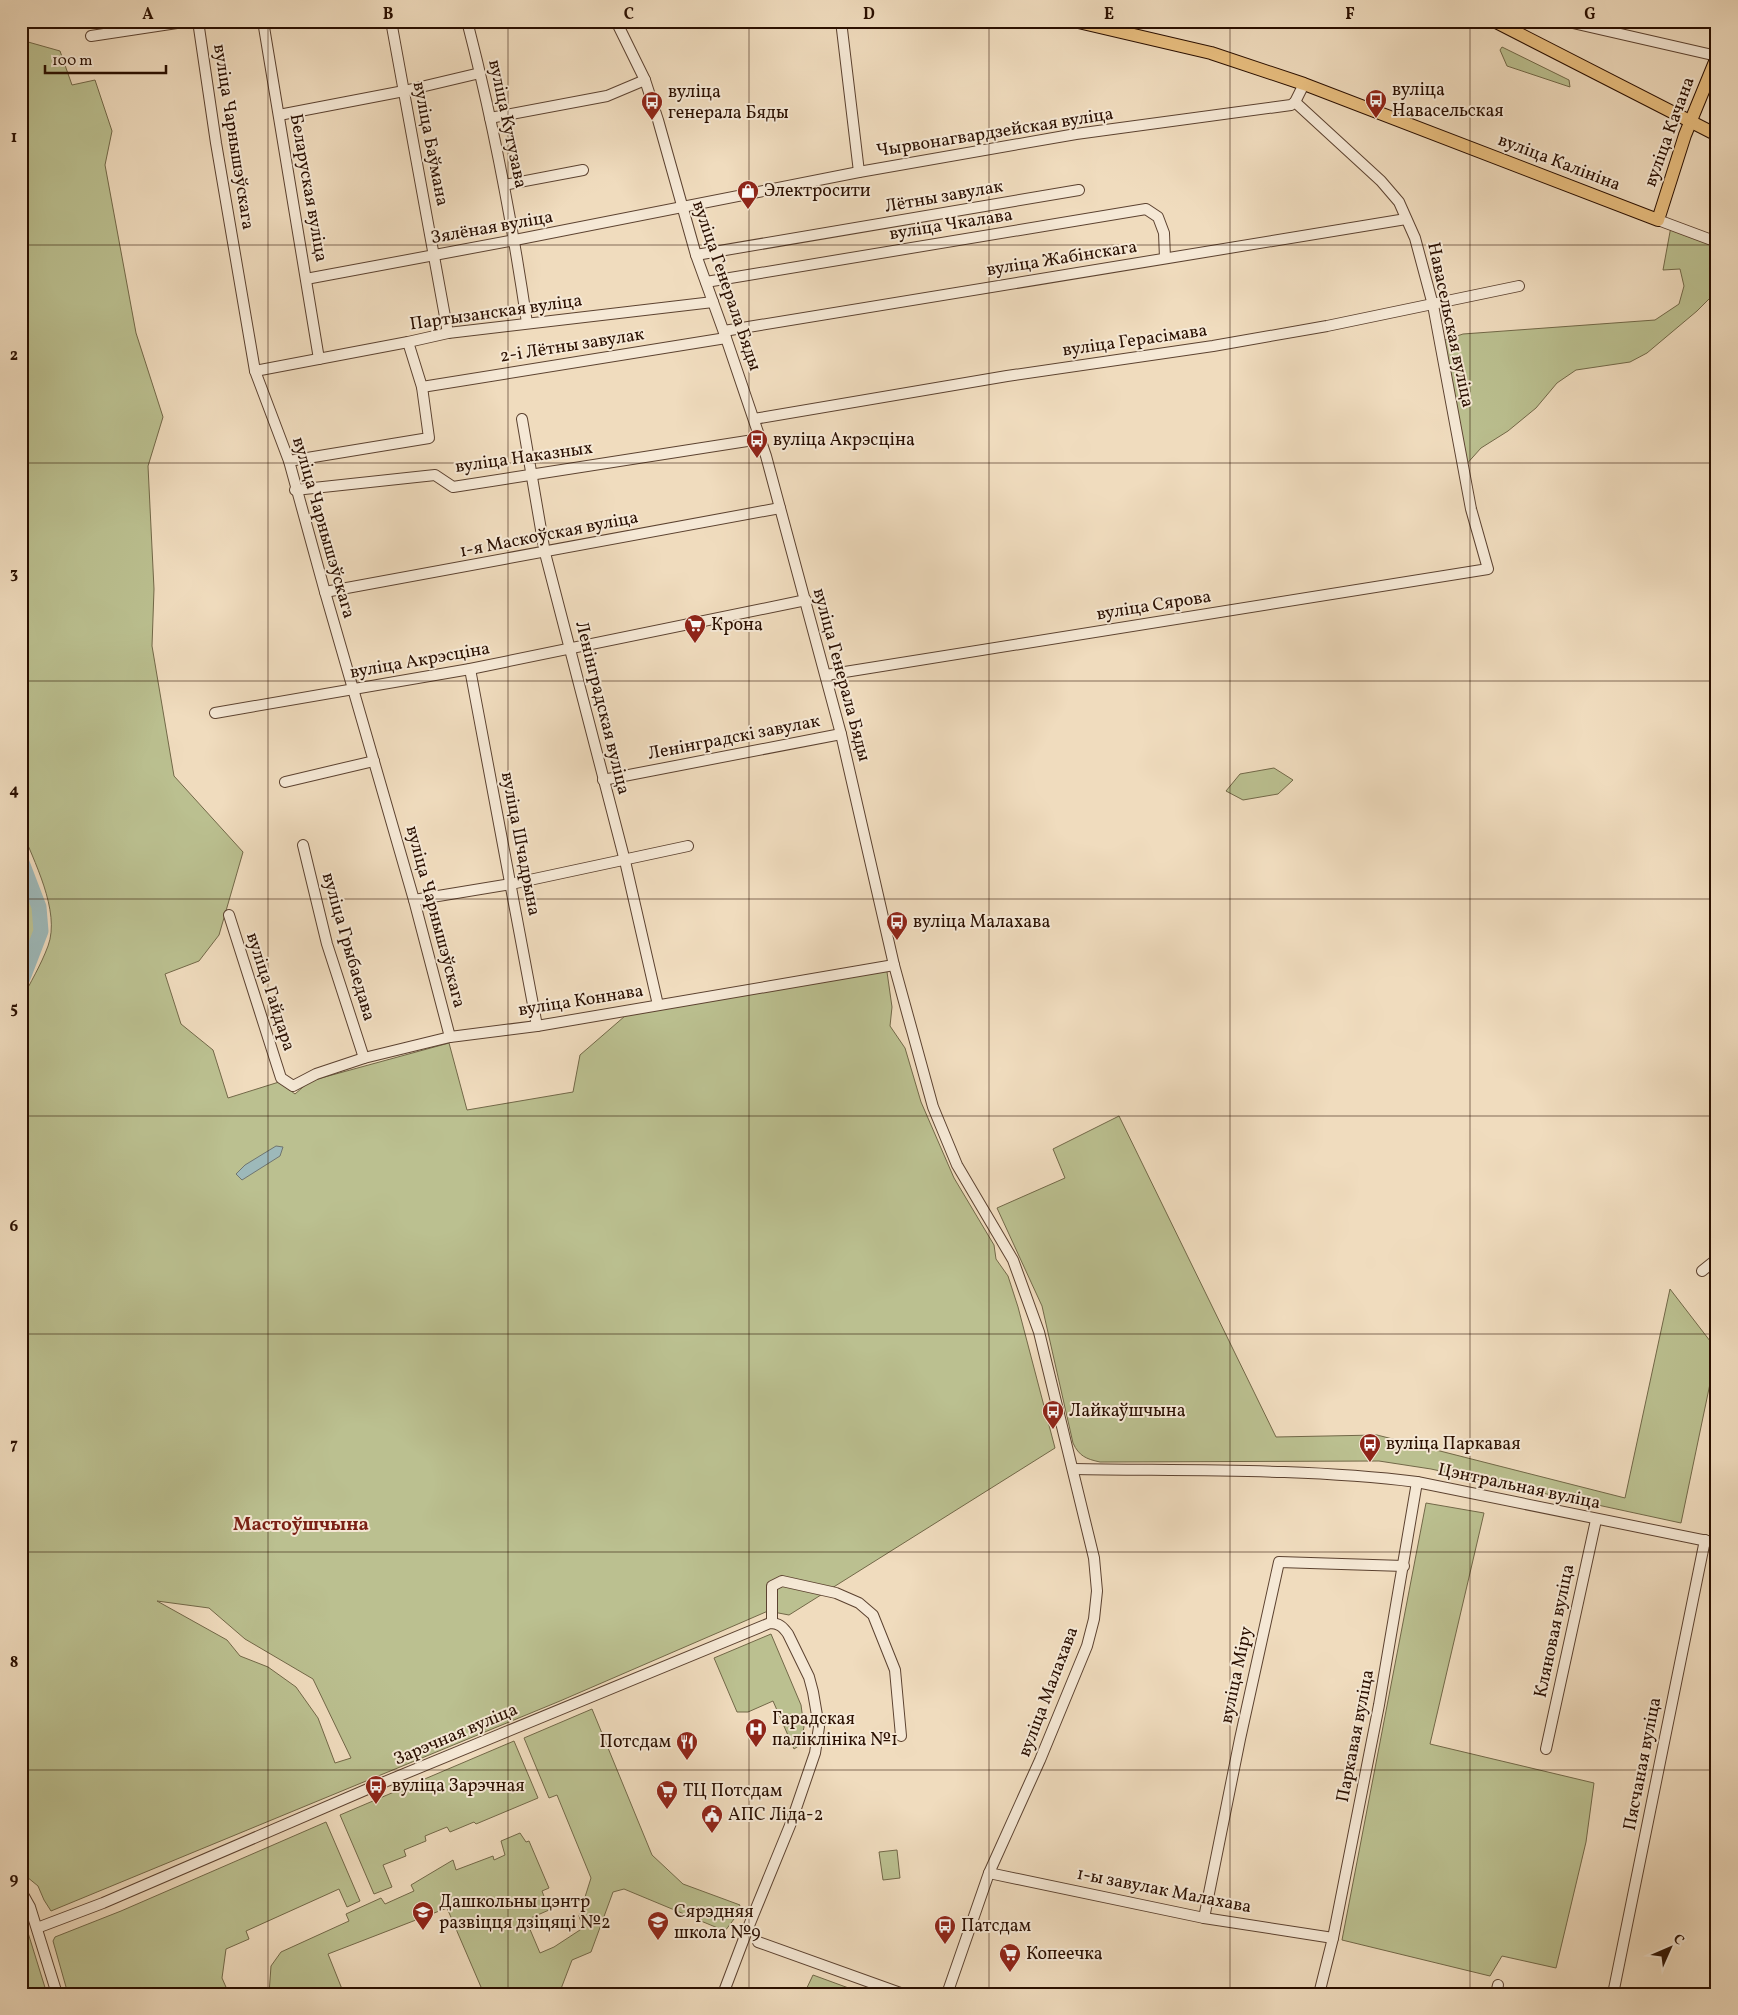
<svg xmlns="http://www.w3.org/2000/svg" width="1738" height="2015" font-family="Vollkorn,serif">
	<style>
		.green { fill: #bbc090; stroke: #726848; fill-rule: evenodd }
		.water { fill: #9db9ba; stroke: #6f7570 }
		.lines { fill: none; stroke-linecap: round; stroke-linejoin: round }
		.river { stroke: #9db9ba; stroke-width: 15 }
		.minor-casing { stroke: #5c4230; stroke-width: 12 }
		.major-casing { stroke: #2a0f00; stroke-width: 14 }
		.minor { stroke: #f5e8d5; stroke-width: 10 }
		.major { stroke: #e8be7f; stroke-width: 12 }
		.grid { fill: none; stroke: #2a0f00; stroke-width: 1; stroke-opacity: 0.55 }
		.labels { text-anchor: middle; dominant-baseline: central; stroke-width: 4; stroke-linejoin: round; paint-order: stroke }
		.poi-label { font-size: 18px; fill: #2a0f00; stroke: #f5e8d5; text-anchor: start }
		.street-label { font-size: 18px; fill: #2a0f00; stroke: #f5e8d5 }
		.neighbourhood-label { font-size: 19px; font-weight: bold; fill: #7a1f14; stroke: #f5e8d5 }
		.neatline { fill: none; stroke: #2a0f00; stroke-width: 2 }
		.grid-label { font-size: 16px; text-anchor: middle; font-weight: bold; fill: #2a0f00 }
	</style>
	<rect width="100%" height="100%" fill="#f0dcbe"/>
	<filter id="stains"><feTurbulence type="fractalNoise" baseFrequency=".004" numOctaves="4"/><feColorMatrix values="0 0 0 0 .2 0 0 0 0 .09 0 0 0 0 .02 0 0 0 .5 -.17"/></filter>
	<radialGradient id="worn" r=".72"><stop offset=".6" stop-color="#630" stop-opacity="0"/><stop offset="1" stop-color="#630" stop-opacity=".3"/></radialGradient>
	<!-- green -->
	<g class="green">
		<path d="M21,40L60,51L72,85L95,80L112,131L105,165L136,333L163,417L148,466L154,589L152,646L174,776L243,852L219,935L199,961L165,974L181,1024L213,1050L228,1098L279,1082L295,1094L310,1081L449,1043L467,1110L573,1092L580,1055L625,1016L886,965L892,1007L890,1026L905,1048L921,1102L954,1178L994,1245L996,1259L1008,1276L1018,1307L1055,1448L789,1615L768,1611L560,1701L51,1911L44,1900L38,1886L21,1872V1001C30,983 41,965 48,946C61,911 33,860 21,828ZM157,1601L209,1608L245,1639L313,1679L351,1758L335,1763L318,1718L296,1687L268,1667L240,1656L227,1640Z"/>
		<path d="M1502,47L1569,80L1570,87L1507,66L1500,50Z"/>
		<path d="M1672,221L1717,237V291L1697,311L1647,353L1630,362L1576,370L1557,383L1536,408L1508,431L1481,448L1464,467L1439,342L1463,334L1655,320L1679,304L1684,286L1680,269L1663,270Z"/>
		<path d="M1274,768L1293,780L1278,794L1243,800L1226,791L1240,774Z"/>
		<path d="M21,873C27,888 36,905 36,922C37,937 27,952 21,966Z"/>
		<path d="M1119,1116L1276,1437L1377,1435L1625,1498L1670,1289L1717,1350L1681,1523L1431,1469L1379,1461L1100,1462C1086,1459 1079,1456 1073,1443L1042,1306L997,1208L1065,1178L1053,1149Z"/>
		<path d="M1426,1503L1484,1513L1430,1744L1594,1783L1586,1842L1556,1968L1502,1956L1490,1976L1342,1940Z"/>
		<path d="M771,1634L801,1705L804,1727L800,1745L794,1749L773,1701L748,1712H737L714,1658Z"/>
		<path d="M592,1709L652,1855L683,1884L740,1905L734,1919L725,1931L624,1889L613,1892L591,1952L572,1960L559,1994H484L447,1908L328,1954L344,1994H269L271,1966L281,1952L349,1921L346,1914L381,1898L385,1904L414,1891L411,1885L453,1860L456,1870L493,1856L494,1860L505,1855L501,1841L520,1833L526,1842L529,1841L549,1888L542,1891L549,1910L526,1920L540,1953L554,1947L583,1928L579,1916L591,1878L557,1795L549,1798L524,1738Z"/>
		<path d="M514,1741L538,1798L476,1824L474,1822L450,1832L447,1827L425,1836L426,1841L404,1850L406,1856L383,1865L392,1887L374,1894L340,1815Z"/>
		<path d="M326,1822L360,1901L347,1907L339,1889L246,1931L249,1939L226,1949L222,1978L229,1994H68L53,1941L55,1937L121,1911Z"/>
		<path d="M897,1850L900,1878L883,1880L879,1852Z"/>
		<path d="M21,1913L25,1923L47,1994H21Z"/>
		<path d="M813,1975L865,1994H804Z"/>
	</g>
	<!-- water -->
	<path class="water" d="M276,1146L283,1147L280,1156L242,1180L236,1174L245,1165Z"/>
	<g class="lines">
		<!-- river -->
		<path class="river" d="M21,860L39,907L41,931L21,983"/>
		<!-- minor casing -->
		<g class="minor-casing">
			<g id="minor">
				<path d="M198,21L216,143L255,371L289,461L325,592L414,900L450,1037"/>
				<path d="M263,21L319,359"/>
				<path d="M391,21L448,333"/>
				<path d="M467,21C493,121 512,221 527,323"/>
				<path d="M616,21L645,80L658,120L696,255L726,338L766,456L841,734L894,965L933,1107L957,1165L1013,1260L1039,1332L1094,1558L1097,1591L1094,1619L1087,1646L1040,1760L989,1873L947,1994"/>
				<path d="M841,21L859,172"/>
				<path d="M1564,21L1717,56"/>
				<path d="M91,36L190,21"/>
				<path d="M279,115L404,91L480,73"/>
				<path d="M490,118L607,96L645,80"/>
				<path d="M504,185L583,170"/>
				<path d="M1658,220L1717,242"/>
				<path d="M696,255L1079,190"/>
				<path d="M306,279L515,240L859,172L1076,134L1291,105L1295,102L1304,84"/>
				<path d="M706,282L1146,209L1158,217L1164,233L1165,258"/>
				<path d="M724,331L1406,219"/>
				<path d="M255,371L408,342L448,333L713,302"/>
				<path d="M422,387L726,338"/>
				<path d="M522,419L545,553L625,861L658,1005"/>
				<path d="M754,419L1007,376L1213,346L1327,326L1519,286"/>
				<path d="M289,461L429,438L422,387L408,342"/>
				<path d="M295,490L435,475L453,487L760,439"/>
				<path d="M325,592L780,508"/>
				<path d="M470,669L537,1026"/>
				<path d="M826,675L1488,569L1471,509L1433,305L1415,238L1399,202L1381,181L1295,102"/>
				<path d="M215,713L470,669L806,600"/>
				<path d="M603,780L841,734"/>
				<path d="M285,782L374,761"/>
				<path d="M303,845L327,944L364,1058"/>
				<path d="M414,900L511,884L688,846"/>
				<path d="M229,915L281,1078L293,1086L316,1074L364,1058L450,1037L537,1026L894,965"/>
				<path d="M1702,1271L1717,1259"/>
				<path d="M1073,1469C1188,1471 1303,1468 1417,1482L1717,1543"/>
				<path d="M772,1623V1586L782,1581L836,1593L859,1603L873,1615L895,1670L901,1736"/>
				<path d="M1546,1749L1596,1520"/>
				<path d="M989,1873L1204,1918L1333,1938"/>
				<path d="M21,1891L30,1907L57,1994"/>
				<path d="M1204,1918L1240,1739L1279,1562L1404,1566"/>
				<path d="M37,1928L103,1903L370,1788L770,1623C779,1623 783,1627 788,1634L809,1677L813,1692L819,1727L815,1753L791,1823L748,1928L723,1994"/>
				<path d="M758,1942L903,1994"/>
				<path d="M1319,1994L1333,1938L1379,1705L1417,1482"/>
				<path d="M1496,1994L1498,1985"/>
				<path d="M1613,1994L1705,1540"/>
			</g>
		</g>
		<!-- major casing -->
		<g class="major-casing">
			<g id="major">
				<path d="M1074,21L1211,53L1304,84L1658,220L1685,135L1717,57"/>
				<path d="M1494,21L1717,135"/>
			</g>
		</g>
		<!-- minor -->
		<use href="#minor" class="minor"/>
		<!-- major -->
		<use href="#major" class="major"/>
	</g>
	<!-- grid -->
	<path class="grid" d="M268,21V1994M508,21V1994M749,21V1994M989,21V1994M1230,21V1994M1470,21V1994M21,245H1717M21,463H1717M21,681H1717M21,899H1717M21,1116H1717M21,1334H1717M21,1552H1717M21,1770H1717"/>
	<!-- icons -->
	<defs>
		<g id="bus-pin" transform="scale(1.125)"><path d="M0 17L-7.5 6A9.5 9.5 0 1 1 7.5 6Z" fill="#8f2418" stroke="#f5e8d5"/><path d="M-5-6H5V4H4V6H2V4H-2V6H-4V4H-5ZM-3.5-4V0h7V-4ZM-3.5 1.2v1.5H-2V1.2ZM2 1.2v1.5H3.5V1.2Z" fill="#fff"/></g>
		<g id="shop-pin" transform="scale(1.125)"><path d="M0 17L-7.5 6A9.5 9.5 0 1 1 7.5 6Z" fill="#8f2418" stroke="#f5e8d5"/><path d="M-5-2.5h2.3a2.7 3.5 0 0 1 5.4 0H5L5.5 6h-11ZM-1.5-2.5h3a1.5 2.3 0 0 0-3 0Z" fill="#fff"/></g>
		<g id="supermarket-pin" transform="scale(1.125)"><path d="M0 17L-7.5 6A9.5 9.5 0 1 1 7.5 6Z" fill="#8f2418" stroke="#f5e8d5"/><path d="M-6-5.5h2.5l.6 2H6L4.5 2H-2.5L-4.4-4H-6ZM-1.5 3.2a1.3 1.3 0 1 0 .1 0ZM3 3.2a1.3 1.3 0 1 0 .1 0Z" fill="#fff"/></g>
		<g id="hospital-pin" transform="scale(1.125)"><path d="M0 17L-7.5 6A9.5 9.5 0 1 1 7.5 6Z" fill="#8f2418" stroke="#f5e8d5"/><path d="M-5-5h3v3.5h4V-5h3V5h-3V1.5h-4V5h-3Z" fill="#fff"/></g>
		<g id="restaurant-pin" transform="scale(1.125)"><path d="M0 17L-7.5 6A9.5 9.5 0 1 1 7.5 6Z" fill="#8f2418" stroke="#f5e8d5"/><path d="M-5-6h1v4h1v-4h1v4h1v-4h1v5L-1.5 .5V6h-2V.5L-5-1ZM5-6V6H3V1.5H1.5Q1.5-4 5-6Z" fill="#fff"/></g>
		<g id="civic-pin" transform="scale(1.125)"><path d="M0 17L-7.5 6A9.5 9.5 0 1 1 7.5 6Z" fill="#8f2418" stroke="#f5e8d5"/><path d="M-.6-6.5H3V-4.5H.6V-3L4-1V1h2V6H-6V1h2V-1L-.6-3ZM-1.2 2.5V6h2.4V2.5Z" fill="#fff"/></g>
		<g id="school-pin" transform="scale(1.125)"><path d="M0 17L-7.5 6A9.5 9.5 0 1 1 7.5 6Z" fill="#8f2418" stroke="#f5e8d5"/><path d="M0-5L7-2L0 1L-7-2ZM-4 1L0 2.5L4 1V4Q0 6-4 4Z" fill="#fff"/></g>
	</defs>
	<g fill-rule="evenodd">
		<use href="#bus-pin" x="1376" y="100"/>
		<use href="#bus-pin" x="652" y="102"/>
		<use href="#shop-pin" x="748" y="191"/>
		<use href="#bus-pin" x="757" y="440"/>
		<use href="#supermarket-pin" x="695" y="625"/>
		<use href="#bus-pin" x="897" y="922"/>
		<use href="#bus-pin" x="1053" y="1411"/>
		<use href="#bus-pin" x="1370" y="1444"/>
		<use href="#hospital-pin" x="756" y="1729"/>
		<use href="#restaurant-pin" x="687" y="1742"/>
		<use href="#bus-pin" x="376" y="1786"/>
		<use href="#supermarket-pin" x="667" y="1791"/>
		<use href="#civic-pin" x="712" y="1815"/>
		<use href="#school-pin" x="423" y="1912"/>
		<use href="#school-pin" x="658" y="1922"/>
		<use href="#bus-pin" x="945" y="1926"/>
		<use href="#supermarket-pin" x="1010" y="1954"/>
	</g>
	<g class="labels">
		<!-- poi labels -->
		<g class="poi-label">
			<text x="1392" y="90">вуліца<tspan x="1392" dy="21">Навасельская</tspan></text>
			<text x="668" y="92">вуліца<tspan x="668" dy="21">генерала Бяды</tspan></text>
			<text x="764" y="191">Электросити</text>
			<text x="773" y="440">вуліца Акрэсціна</text>
			<text x="711" y="625">Крона</text>
			<text x="913" y="922">вуліца Малахава</text>
			<text x="1069" y="1411">Лайкаўшчына</text>
			<text x="1386" y="1444">вуліца Паркавая</text>
			<text x="772" y="1719">Гарадская<tspan x="772" dy="21">паліклініка №1</tspan></text>
			<text x="671" y="1742" text-anchor="end">Потсдам</text>
			<text x="392" y="1786">вуліца Зарэчная</text>
			<text x="683" y="1791">ТЦ Потсдам</text>
			<text x="728" y="1815">АПС Ліда-2</text>
			<text x="439" y="1902">Дашкольны цэнтр<tspan x="439" dy="21">развіцця дзіцяці №2</tspan></text>
			<text x="674" y="1912">Сярэдняя<tspan x="674" dy="21">школа №9</tspan></text>
			<text x="961" y="1926">Патсдам</text>
			<text x="1026" y="1954">Копеечка</text>
		</g>
		<!-- street labels -->
		<g class="street-label">
			<text transform="translate(507 124) rotate(78)">вуліца Кутузава</text>
			<text transform="translate(1670 132) rotate(-70)">вуліца Качана</text>
			<text transform="translate(995 133) rotate(-9)">Чырвонагвардзейская вуліца</text>
			<text transform="translate(233 137) rotate(81)">вуліца Чарнышэўскага</text>
			<text transform="translate(430 144) rotate(79)">вуліца Баўмана</text>
			<text transform="translate(1559 163) rotate(21)">вуліца Калініна</text>
			<text transform="translate(308 188) rotate(80)">Беларуская вуліца</text>
			<text transform="translate(944 197) rotate(-10)">Лётны завулак</text>
			<text transform="translate(951 225) rotate(-9)">вуліца Чкалава</text>
			<text transform="translate(492 228) rotate(-10)">Зялёная вуліца</text>
			<text transform="translate(1062 259) rotate(-9)">вуліца Жабінскага</text>
			<text transform="translate(726 286) rotate(71)">вуліца Генерала Бяды</text>
			<text transform="translate(496 313) rotate(-8)">Партызанская вуліца</text>
			<text transform="translate(1450 325) rotate(78)">Навасельская вуліца</text>
			<text transform="translate(1135 341) rotate(-8)">вуліца Герасімава</text>
			<text transform="translate(572 346) rotate(-9)">2-і Лётны завулак</text>
			<text transform="translate(524 458) rotate(-8)">вуліца Наказных</text>
			<text transform="translate(323 528) rotate(74)">вуліца Чарнышэўскага</text>
			<text transform="translate(549 535) rotate(-11)">1-я Маскоўская вуліца</text>
			<text transform="translate(1154 606) rotate(-9)">вуліца Сярова</text>
			<text transform="translate(420 661) rotate(-10)">вуліца Акрэсціна</text>
			<text transform="translate(841 675) rotate(75)">вуліца Генерала Бяды</text>
			<text transform="translate(602 708) rotate(76)">Ленінградская вуліца</text>
			<text transform="translate(734 738) rotate(-11)">Ленінградскі завулак</text>
			<text transform="translate(520 844) rotate(79)">вуліца Шчадрына</text>
			<text transform="translate(435 917) rotate(75)">вуліца Чарнышэўскага</text>
			<text transform="translate(348 947) rotate(74)">вуліца Грыбаедава</text>
			<text transform="translate(270 992) rotate(72)">вуліца Гайдара</text>
			<text transform="translate(581 1001) rotate(-9)">вуліца Коннава</text>
			<text transform="translate(1519 1487) rotate(12)">Цэнтральная вуліца</text>
			<text transform="translate(1555 1631) rotate(-78)">Кляновая вуліца</text>
			<text transform="translate(1237 1675) rotate(-78)">вуліца Міру</text>
			<text transform="translate(1049 1692) rotate(-69)">вуліца Малахава</text>
			<text transform="translate(456 1735) rotate(-23)">Зарэчная вуліца</text>
			<text transform="translate(1356 1736) rotate(-79)">Паркавая вуліца</text>
			<text transform="translate(1643 1764) rotate(-79)">Пясчаная вуліца</text>
			<text transform="translate(1164 1891) rotate(11)">1-ы завулак Малахава</text>
		</g>
		<!-- neighbourhood labels -->
		<g class="neighbourhood-label">
			<text x="301" y="1525">Мастоўшчына</text>
		</g>
	</g>
	<!-- margin -->
	<rect width="1738" height="2015" fill="none" stroke="#f0dcbe" stroke-width="55"/>
	<!-- north arrow -->
	<g transform="translate(1670 1948) rotate(45)" stroke="#f5e8d5" stroke-width="4" paint-order="stroke">
	<path d="M0-4L9 19L0 12L-9 19Z" fill="#2a0f00"/>
	<text y="-8" font-size="14" font-weight="bold" text-anchor="middle" fill="#2a0f00">С</text>
	</g>
	<!-- scale -->
	<path d="M45 65v8h121v-8" fill="none" stroke="#2a0f00" stroke-width="2.5"/>
	<text x="52" y="65" font-size="15" fill="#2a0f00" stroke="#f5e8d5" stroke-width="4" paint-order="stroke">100 m</text>
	<rect x="28" y="28" width="1682" height="1960" class="neatline"/>
	<g class="grid-label">
		<text x="148" y="19">A</text>
		<text x="388" y="19">B</text>
		<text x="629" y="19">C</text>
		<text x="869" y="19">D</text>
		<text x="1109" y="19">E</text>
		<text x="1350" y="19">F</text>
		<text x="1590" y="19">G</text>
		<text x="14" y="142">1</text>
		<text x="14" y="360">2</text>
		<text x="14" y="578">3</text>
		<text x="14" y="795">4</text>
		<text x="14" y="1013">5</text>
		<text x="14" y="1231">6</text>
		<text x="14" y="1449">7</text>
		<text x="14" y="1667">8</text>
		<text x="14" y="1884">9</text>
	</g>
	<rect width="100%" height="100%" filter="url(#stains)"/>
	<rect width="100%" height="100%" fill="url(#worn)"/>
</svg>
